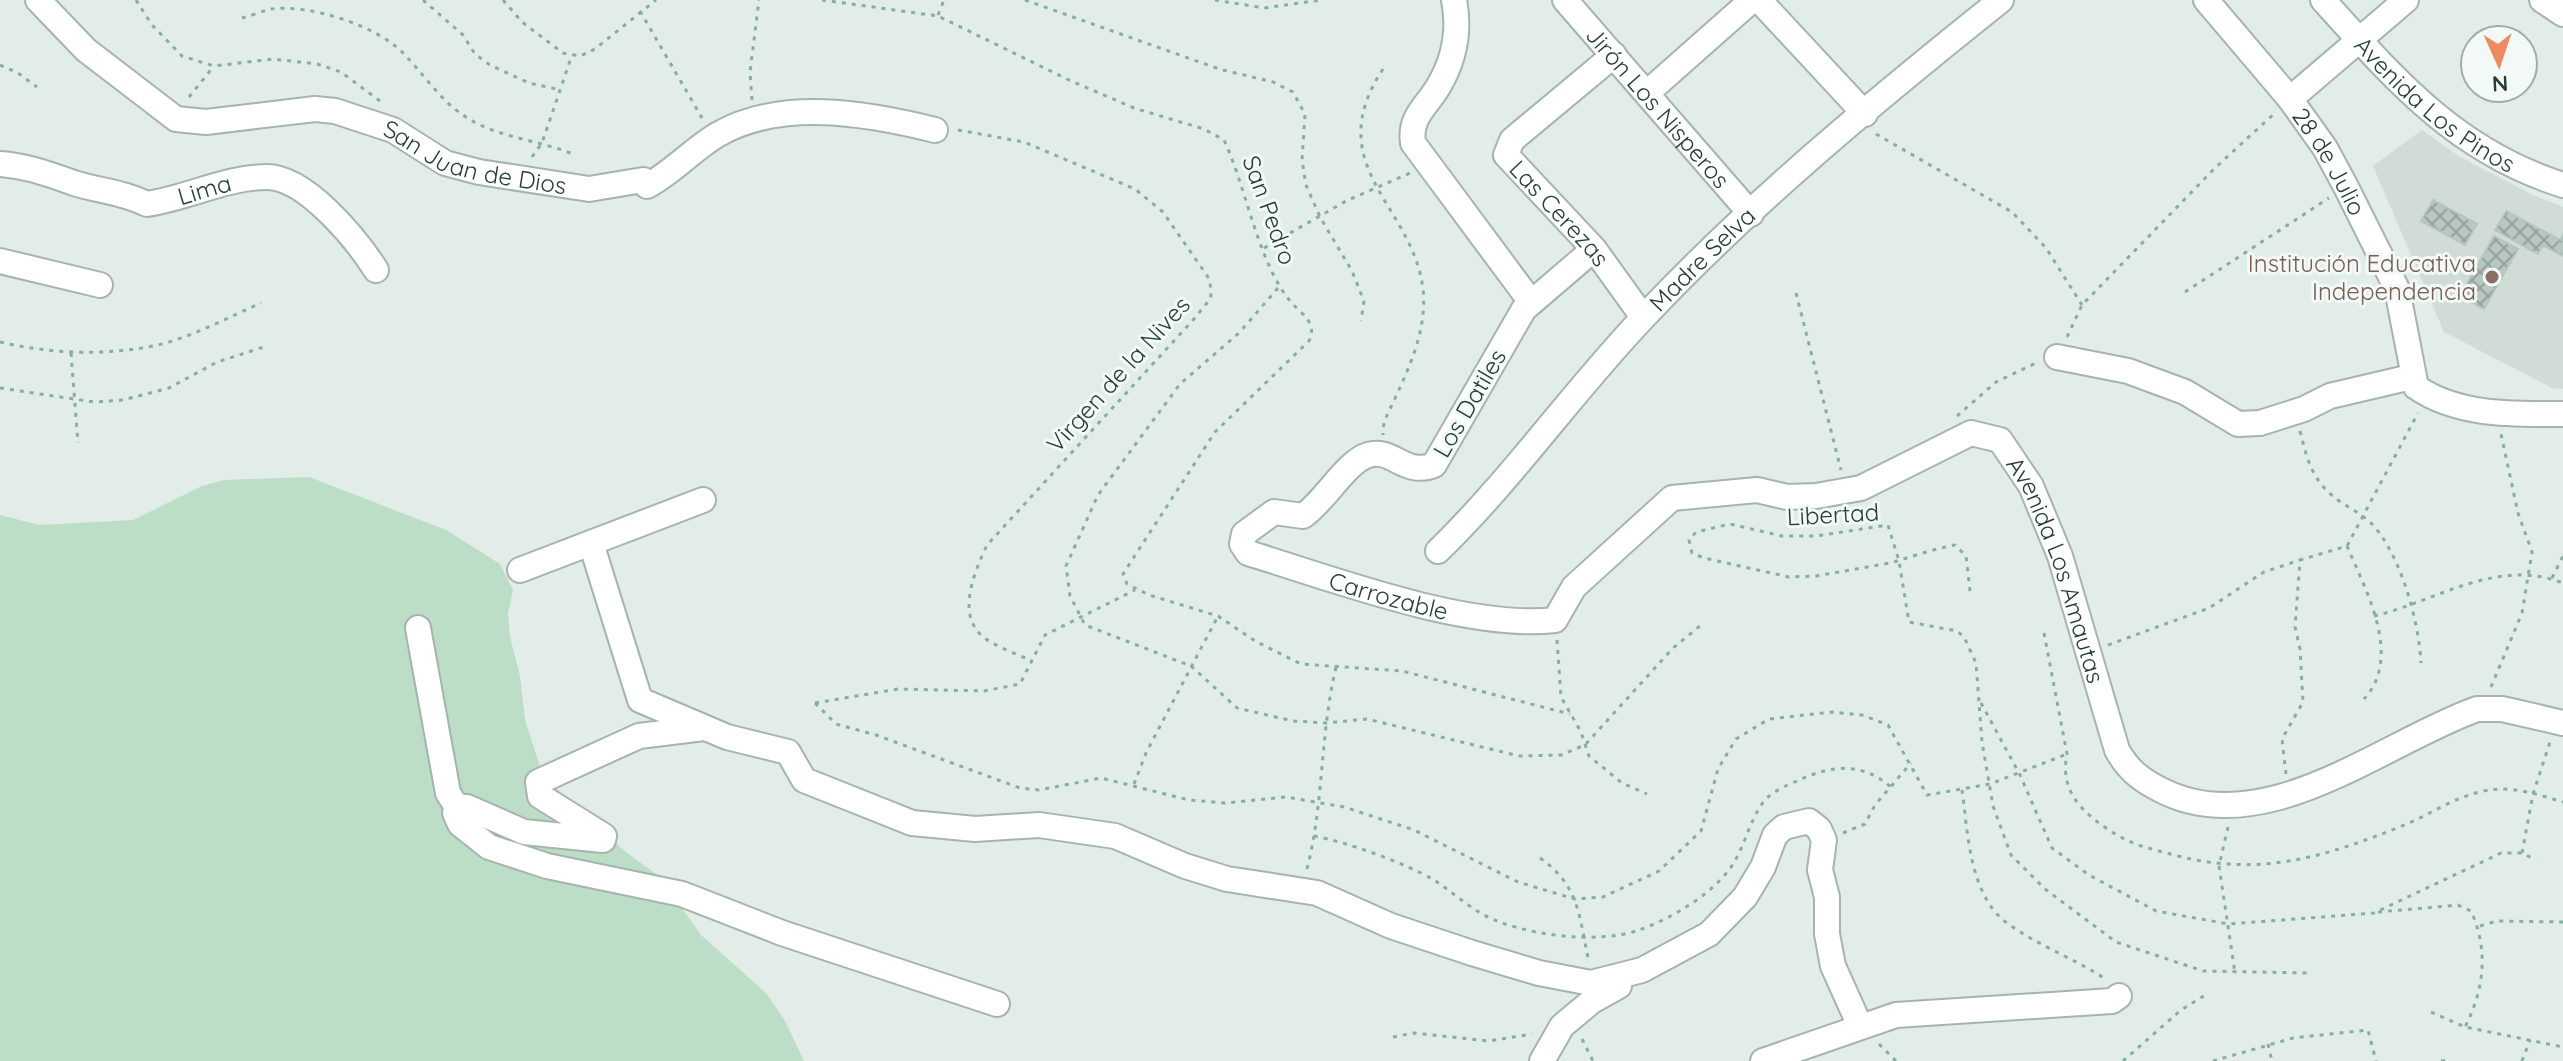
<svg xmlns="http://www.w3.org/2000/svg" width="2563" height="1061" font-family="Quicksand,sans-serif">
	<style>
		.built { fill: #d1dcd7 }
		.green { fill: #bcddc6 }
		.building { fill: url(#building-cross-hatch); stroke: #b5c6c0; stroke-width: 2 }
		.lines { fill: none; stroke-linecap: round; stroke-linejoin: round }
		.minor-casing { stroke: #a5b4af; stroke-width: 28 }
		.path { stroke: #83afa4; stroke-width: 3; stroke-dasharray: 4 6; stroke-linecap: butt }
		.minor { stroke: #fff; stroke-width: 24 }
		.education-dot { fill: #8d6e63; stroke: #f3f9f6; stroke-width: 3 }
		.labels { text-anchor: middle; dominant-baseline: central; stroke-width: 6; stroke-linejoin: round; paint-order: stroke }
		.street-label { font-size: 24px; fill: #233d37; stroke: #f3f9f6 }
		.education-label { font-size: 24px; fill: #785e54; stroke: #f3f9f6; text-anchor: end }
	</style>
	<defs>
		<pattern id="building-cross-hatch" width="8" height="8" patternUnits="userSpaceOnUse" patternTransform="scale(2)"><rect width="8" height="8" fill="#b8c7c1"/><path d="M0 0l8 8M0 8l8-8" fill="none" stroke="#95a39e"/></pattern>
	</defs>
	<rect width="100%" height="100%" fill="#e2ece8"/>
	<!-- built -->
	<path class="built" d="M2422,130L2460,157L2533,195L2563,207V389L2552,388L2444,332L2373,166Z"/>
	<!-- green -->
	<path class="green" d="M309,477L446,530L500,564L513,590L508,613L510,637L520,676L525,720L543,776L627,853L659,876L701,935L767,994L785,1021L804,1061H0V515L39,525L133,520L202,486L224,480Z"/>
	<!-- building -->
	<g class="building">
		<path d="M2433,200L2477,224L2465,245L2421,221Z"/>
		<path d="M2506,211L2560,240L2563,235V256L2543,245L2538,254L2495,230Z"/>
		<path d="M2494,236L2518,249L2484,309L2460,296Z"/>
	</g>
	<g class="lines">
		<!-- minor casing -->
		<g class="minor-casing">
			<g id="minor">
				<path id="s1" d="M38,0L86,50L176,119L206,122L315,109L335,111L393,130L445,163L479,172L589,189L643,180L647,186C673,172 692,150 717,135C780,98 867,113 935,130"/>
				<path d="M1454,0C1460,31 1455,59 1438,87C1427,106 1409,117 1413,143L1531,302"/>
				<path id="s2" d="M1565,0L1751,214"/>
				<path d="M1759,0L1865,114"/>
				<path id="s3" d="M2206,0L2290,99L2325,148L2346,187L2397,289L2416,387C2458,416 2513,414 2563,414"/>
				<path id="s4" d="M2323,0C2396,81 2456,151 2563,185"/>
				<path d="M2542,0L2563,14"/>
				<path id="s5" d="M1614,55L1512,140L1506,155L1594,249L1643,317"/>
				<path d="M1648,92L1752,0"/>
				<path d="M2290,99L2406,0"/>
				<path id="s6" d="M0,164C28,166 48,174 74,183C99,191 123,192 147,204C187,198 227,177 267,177C306,177 357,240 376,270"/>
				<path id="s7" d="M1594,249L1524,309L1434,465C1405,477 1392,447 1368,455C1346,462 1325,501 1303,516L1274,512L1244,534L1242,544L1248,553C1334,579 1467,630 1555,620L1574,587L1672,498L1757,490L1787,497L1816,496L1861,488L1971,433L2000,440L2031,486L2060,556L2117,750C2128,770 2141,780 2161,790C2264,843 2382,743 2477,709H2502L2563,723"/>
				<path d="M0,261L100,285"/>
				<path d="M2057,357L2128,371L2185,392L2238,424L2260,423L2304,409L2330,396L2411,377"/>
				<path d="M591,543L640,700L727,737L788,752L804,780L912,823L975,829L1039,825L1115,836L1185,866L1227,879L1317,893L1391,926L1472,953L1539,973L1591,983L1642,970L1709,934L1745,897L1763,867L1775,835L1784,827L1809,821L1819,829L1824,840L1820,870L1827,897V934L1833,966L1860,1026"/>
				<path id="s8" d="M1438,551C1512,479 1571,394 1642,319C1751,203 1877,99 2001,0"/>
				<path d="M520,570L703,500"/>
				<path d="M418,628L448,793L457,807"/>
				<path d="M704,728L639,736L538,782L540,796L604,836L603,840L524,832L467,807H457L455,813L460,824L489,847L547,866L682,894L782,933L997,1004"/>
				<path d="M1542,1061L1562,1026L1592,1001L1619,986"/>
				<path d="M1763,1061L1896,1015L2112,1001L2119,996"/>
			</g>
		</g>
		<!-- path -->
		<g class="path">
			<path d="M136,0L152,25L182,56L214,66L273,59L317,64L341,72L380,101"/>
			<path d="M423,0L463,35L475,54L490,65L529,83L561,90"/>
			<path d="M503,0L522,22L563,53L580,56L595,49L656,0"/>
			<path d="M822,0L938,16L1069,80L1134,108L1204,129L1224,140C1247,189 1257,260 1290,301C1301,314 1318,322 1309,341L1215,432L1123,574L1127,584L1149,595L1218,616L1255,641L1301,664L1402,671L1570,714"/>
			<path d="M1025,0L1219,69L1273,82L1293,92L1305,114L1302,160L1306,185L1320,217L1352,271L1364,301L1361,321"/>
			<path d="M1215,0L1264,8L1321,0"/>
			<path d="M640,11L702,118"/>
			<path d="M938,15L944,0"/>
			<path d="M242,18C251,16 262,11 271,9C309,4 376,25 403,53C422,72 440,100 463,115C493,137 539,140 573,154"/>
			<path d="M0,65L18,73L37,87"/>
			<path d="M1383,69C1319,166 1413,205 1423,289C1428,336 1403,380 1384,422L1383,435"/>
			<path d="M189,97L214,66"/>
			<path d="M752,100L750,72L759,0"/>
			<path d="M958,130L1024,142L1135,189L1163,212L1210,280L1211,298L1194,319L987,545C975,571 954,617 986,639C999,648 1017,654 1032,661"/>
			<path d="M1876,134L2012,212L2046,248L2082,305"/>
			<path d="M532,157L542,143L572,55"/>
			<path d="M1264,248L1346,201L1410,173"/>
			<path d="M1278,288L1239,333L1180,384L1098,495L1066,566L1070,596L1085,625L1191,666L1237,708L1293,721L1326,723L1367,719L1519,756L1561,755L1585,745L1673,648L1700,626"/>
			<path d="M2185,292L2329,198"/>
			<path d="M1796,293L1841,470"/>
			<path d="M2067,337L2082,305L2215,168L2275,113"/>
			<path d="M0,342C51,354 107,356 158,345C192,337 229,317 261,303"/>
			<path d="M71,353L78,443"/>
			<path d="M0,388L94,402L123,400L169,388L217,362L264,347"/>
			<path d="M1957,416L1996,382L2036,363"/>
			<path d="M2300,431C2308,463 2313,483 2342,503C2352,509 2364,516 2372,524C2401,555 2419,622 2421,663"/>
			<path d="M2347,546C2366,591 2403,657 2364,699"/>
			<path d="M2552,578L2563,556"/>
			<path d="M1970,591L1966,556L1955,545C1933,549 1911,557 1890,563L1816,576L1789,577L1704,558L1692,553L1689,540L1696,532L1730,524L1782,536H1816L1888,525L1899,561L1909,622L1957,631L1964,637L1976,663L1982,742L1993,806L2011,855L2045,889L2116,942L2203,971L2309,973"/>
			<path d="M2374,616C2437,601 2497,557 2563,583"/>
			<path d="M2044,633L2067,754C2060,788 2078,809 2106,828C2132,846 2149,848 2178,856C2260,877 2325,857 2402,826C2428,816 2452,798 2480,792C2508,784 2536,794 2563,802"/>
			<path d="M1557,640L1561,697L1581,732L1589,756L1622,783L1647,794"/>
			<path d="M2108,645L2209,608L2264,572L2300,560"/>
			<path d="M2491,687L2522,613L2532,552L2518,513L2501,434"/>
			<path d="M815,703L836,724L876,735L1020,788L1039,790L1101,778L1189,800L1225,803L1286,797L1344,807L1414,830L1518,882L1575,899L1603,897L1659,871L1701,831L1718,769L1736,739L1769,719L1832,712L1862,715L1888,725L1927,795L1990,784L2067,754"/>
			<path d="M815,703L898,689L984,691L1020,684L1045,635L1135,590"/>
			<path d="M1981,703L2020,775L2052,848L2089,875L2156,911L2229,924L2374,913L2501,853H2522L2536,860"/>
			<path d="M2286,774L2282,739L2303,702L2300,649L2295,627L2300,560L2347,546L2418,413"/>
			<path d="M1134,784L1146,753L1218,616"/>
			<path d="M1962,790C1968,832 1969,895 2007,923C2037,945 2073,958 2104,978"/>
			<path d="M2228,827L2219,866L2235,973"/>
			<path d="M1843,833L1865,824L1875,805L1911,763"/>
			<path d="M1314,836C1347,842 1405,863 1434,880C1451,891 1466,905 1484,915C1522,935 1597,945 1639,930C1670,919 1708,897 1729,870C1745,849 1749,819 1765,800C1772,792 1787,785 1797,781C1831,765 1862,761 1892,788"/>
			<path d="M2522,853L2533,794L2550,742"/>
			<path d="M1540,858C1580,886 1579,917 1589,962"/>
			<path d="M1307,869C1324,803 1320,734 1336,667"/>
			<path d="M2378,912L2458,905L2471,911C2489,950 2484,990 2465,1027"/>
			<path d="M2480,926L2497,921L2563,922"/>
			<path d="M2431,1012L2465,1027L2563,1047"/>
			<path d="M1393,1037L1414,1033L1489,1041L1532,1034"/>
			<path d="M1582,1039L1593,1061"/>
			<path d="M1879,1044L1896,1061"/>
			<path d="M2268,1044L2272,1061"/>
			<path d="M2123,1061L2181,1010L2207,994"/>
			<path d="M2213,1061L2293,1038L2368,1030L2376,1061"/>
			<path d="M2441,1061L2450,1060"/>
			<path d="M2522,1061L2530,1040"/>
		</g>
		<!-- minor -->
		<use href="#minor" class="minor"/>
	</g>
	<!-- markers -->
	<circle class="education-dot" cx="2492" cy="277" r="8"/>
	<g class="labels">
		<!-- street labels -->
		<g class="street-label">
			<text stroke="none"><textPath href="#s4" startOffset="154">Avenida Los Pinos</textPath></text>
			<text stroke="none"><textPath href="#s2" startOffset="142">Jirón Los Nisperos</textPath></text>
			<text stroke="none"><textPath href="#s1" startOffset="492">San Juan de Dios</textPath></text>
			<text stroke="none"><textPath href="#s3" startOffset="204">28 de Julio</textPath></text>
			<text stroke="none"><textPath href="#s6" startOffset="212">Lima</textPath></text>
			<text transform="translate(1270 210) rotate(70)">San Pedro</text>
			<text stroke="none"><textPath href="#s5" startOffset="228">Las Cerezas</textPath></text>
			<text stroke="none"><textPath href="#s8" startOffset="394">Madre Selva</textPath></text>
			<text transform="translate(1118 374) rotate(-48)">Virgen de la Nives</text>
			<text transform="translate(1469 403) rotate(-60)">Los Datiles</text>
			<text transform="translate(1833 514) rotate(-3)">Libertad</text>
			<text stroke="none"><textPath href="#s7" startOffset="1492">Avenida Los Amautas</textPath></text>
			<text stroke="none"><textPath href="#s7" startOffset="666">Carrozable</textPath></text>
		</g>
		<!-- education labels -->
		<g class="education-label">
			<text x="2476" y="263">Institución Educativa<tspan x="2476" dy="28">Independencia</tspan></text>
		</g>
	</g>
	<!-- north arrow -->
	<g transform="translate(2499 64) rotate(177)"><circle r="38" fill="#f3f9f6" stroke="#a0aeaa" stroke-width="2"/>
	<path d="M0-6L14 30L0 20L-14 30Z" fill="#ef895e"/>
	<text y="-12" font-size="22" font-weight="bold" text-anchor="middle" fill="#233d37">N</text>
	</g>
</svg>
